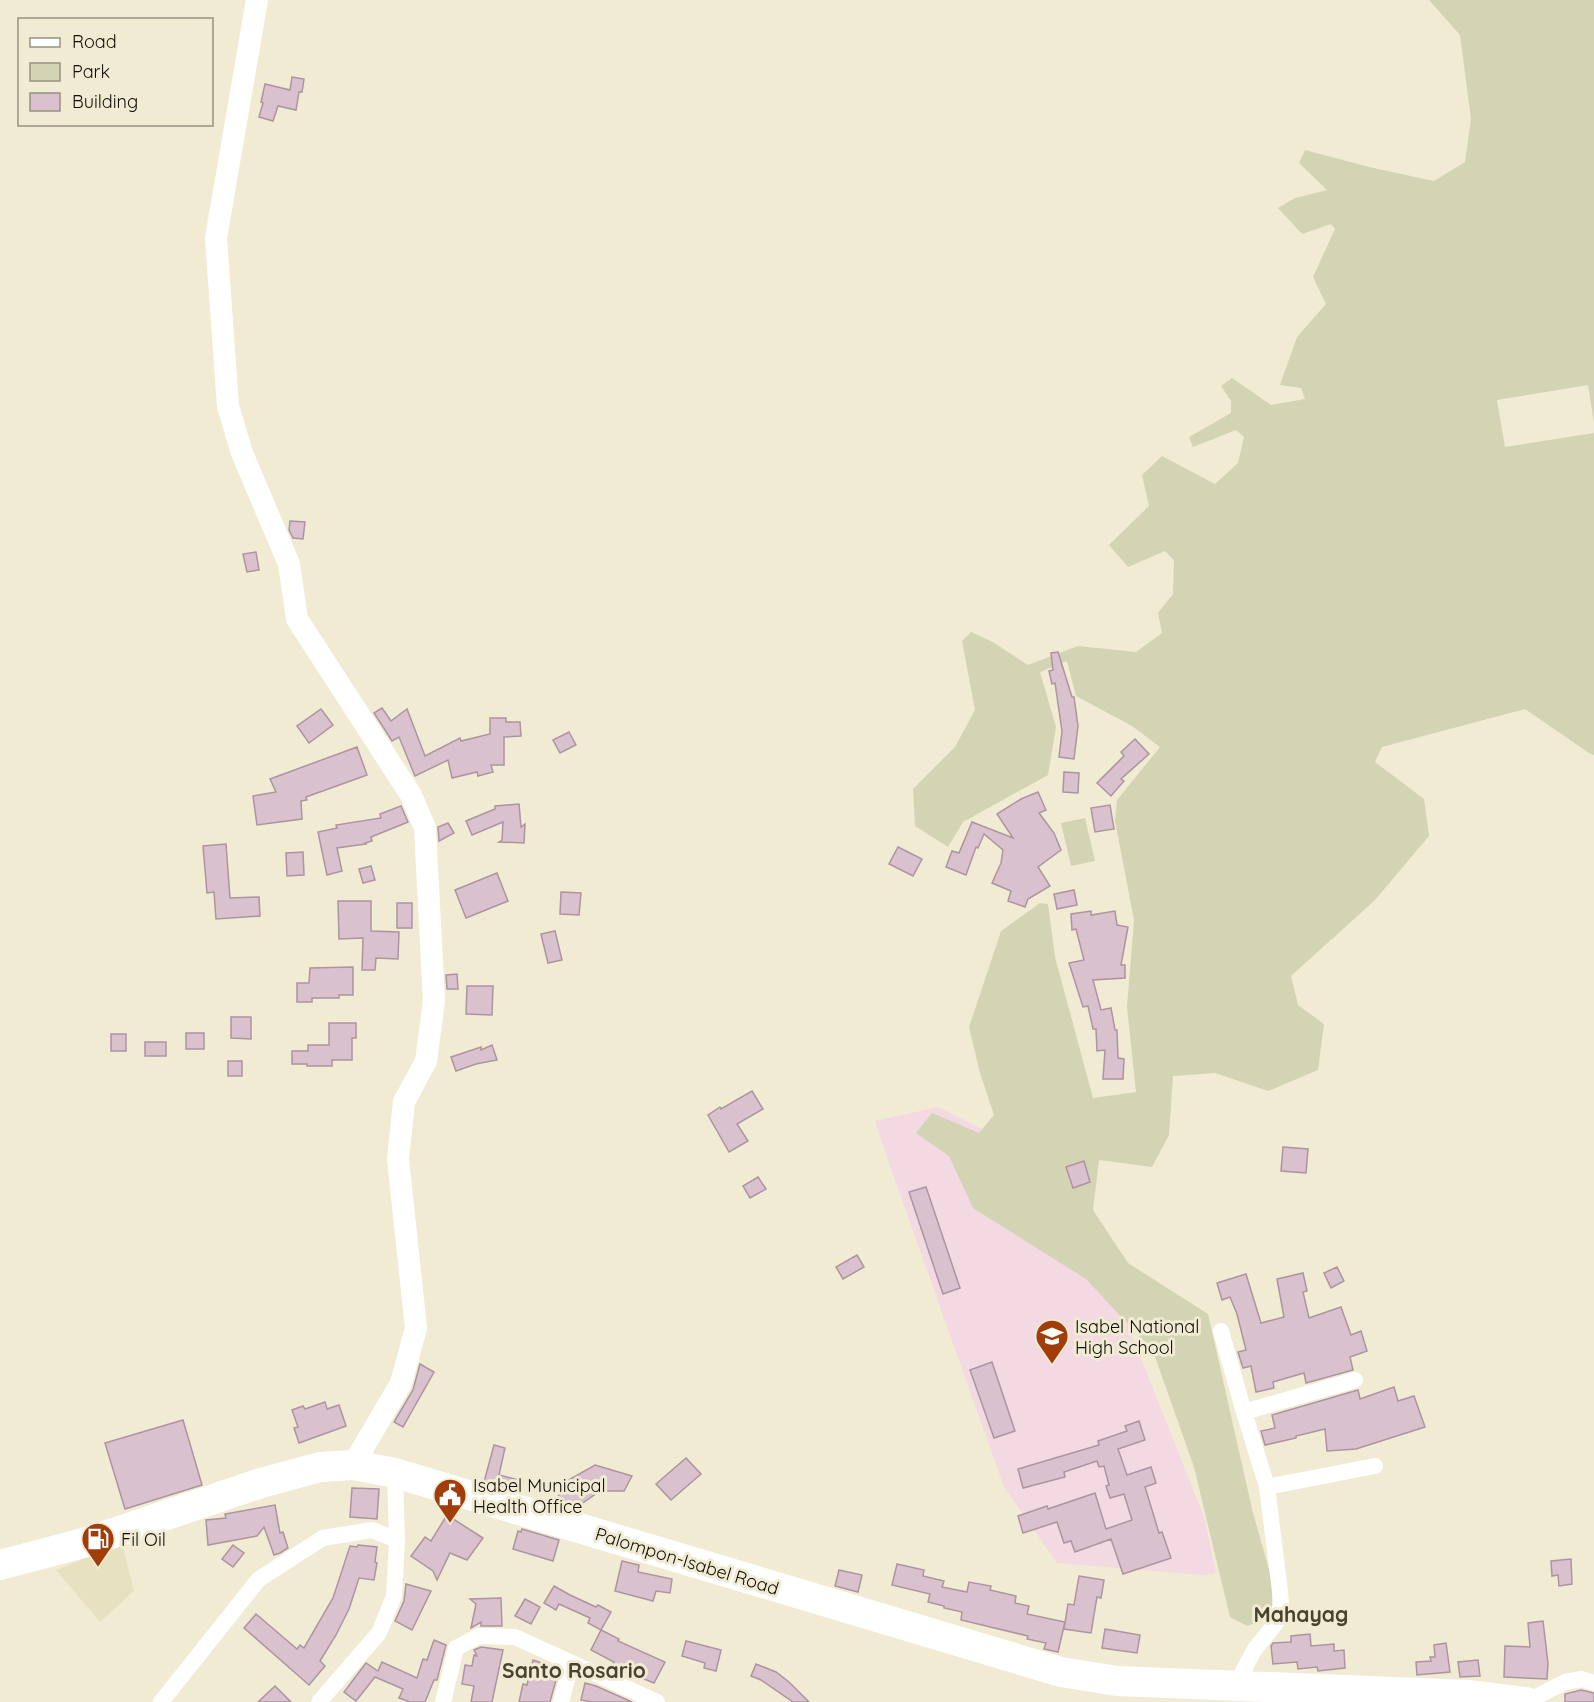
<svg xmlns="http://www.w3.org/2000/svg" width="1594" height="1702" font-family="Quicksand,sans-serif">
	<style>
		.built { fill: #e8e1c1 }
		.education { fill: #f3d9e1 }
		.green { fill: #d2d4b4 }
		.building { fill: #dac1ce; stroke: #ac94a1; stroke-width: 1.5 }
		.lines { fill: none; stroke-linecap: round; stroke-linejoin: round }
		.street { stroke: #fff; stroke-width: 16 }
		.secondary { stroke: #fff; stroke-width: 22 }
		.highway { stroke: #fff; stroke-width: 30 }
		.labels { text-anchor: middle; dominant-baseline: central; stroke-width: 6; stroke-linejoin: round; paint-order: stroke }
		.poi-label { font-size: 18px; fill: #0e0c05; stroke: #f1ebd3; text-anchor: start }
		.street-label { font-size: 18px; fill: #0e0c05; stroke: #f1ebd3 }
		.quarter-label { font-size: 21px; font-weight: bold; fill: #48432f; stroke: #f1ebd3 }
	</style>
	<rect width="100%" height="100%" fill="#f1ebd3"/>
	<!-- built -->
	<path class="built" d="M122,1543L134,1591L100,1622L56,1570Z"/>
	<!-- education -->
	<path class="education" d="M938,1107L986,1131L1095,1243L1204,1517L1216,1573L1202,1575L1057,1563L1004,1487L891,1169L875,1121Z"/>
	<!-- green -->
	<g class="green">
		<path d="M1429,0H1594V423L1588,385L1497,400L1505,447L1594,433V755L1589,753L1525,709L1382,747L1375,762L1424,799L1429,836L1375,900L1291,976L1298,1005L1324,1024L1318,1070L1268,1091L1215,1073L1173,1076L1169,1135L1152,1167L1099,1160L1093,1210L1128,1263L1208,1314L1253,1513L1272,1580V1617L1247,1626L1230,1617L1194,1467L1153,1351L1086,1279L973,1208L949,1156L916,1133L932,1113L979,1133L994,1115L980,1073L969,1027L1001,931L1040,903L1048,904L1055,957L1093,1098L1136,1092L1127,1007L1134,920L1115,821L1117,800L1160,747L1132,726L1076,696L1067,661L1040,672L1056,727L1048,775L963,822L948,847L915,826L913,789L955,747L975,710L962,641L971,632L991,641L1028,665L1078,646L1136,652L1162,633L1158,613L1173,594L1174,560L1165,551L1128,567L1109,545L1149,506L1142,475L1162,456L1215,484L1238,463L1244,437L1236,430L1193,447L1189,437L1231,413V401L1221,386L1232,378L1271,405L1305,399L1301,388L1280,385L1297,337L1326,304L1313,277L1335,229L1331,224L1302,234L1278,208L1295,198L1327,190L1299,163L1305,150L1369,167L1434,181L1465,162L1471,119L1460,35Z"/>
		<path d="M1085,818L1095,861L1071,866L1061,823Z"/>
	</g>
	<!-- building -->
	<g class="building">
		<path d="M292,77L304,79L302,92H299L296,110L278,106L273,121L259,117L263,103L261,102L265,84L290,90Z"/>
		<path d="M290,521L305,522L303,539L293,538L289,530Z"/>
		<path d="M256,552L259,570L247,572L243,554Z"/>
		<path d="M1058,652L1072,697H1074L1078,726L1074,759L1059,757L1062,731L1055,683L1052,684L1049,671L1053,670L1051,653Z"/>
		<path d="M382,708L391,721L407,709L425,756L460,738L461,741L490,734V718H506V722H520L521,736L504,737V765H491L493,772L478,776L477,772L452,778L448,760L415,776L399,737L392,741L374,713Z"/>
		<path d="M321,709L333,725L309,743L297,726Z"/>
		<path d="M569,732L576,745L560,753L553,740Z"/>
		<path d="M1135,739L1149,754L1121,779L1124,781L1111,796L1097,783L1124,756L1121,752Z"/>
		<path d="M357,747L367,775L306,797L307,800L301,801L302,819L257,825L253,796L276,792L270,779Z"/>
		<path d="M1064,772L1079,773L1078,793L1063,792Z"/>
		<path d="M1038,792L1046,810L1039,813L1054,833L1061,850L1038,867L1050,886L1028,899L1025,907L1008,901L1011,891L992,883L1001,863L1003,850L984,834L978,848L976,847L966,875L946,867L952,851L959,853L972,822L1013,838L997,814L1021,799Z"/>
		<path d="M519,804L521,827L525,824L524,843L499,842L502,840L503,822L472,835L466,821L495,809V806Z"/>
		<path d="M1110,805L1114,829L1095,832L1091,808Z"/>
		<path d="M401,806L408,822L371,837L372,841L365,843L366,844L337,848L342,871L327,875L318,832L337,828L336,825L381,818L380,814Z"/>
		<path d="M448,823L454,833L439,841L438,827Z"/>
		<path d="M226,844L230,898L259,897L260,916L216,919L214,892L207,893L203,846Z"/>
		<path d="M898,847L922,859L913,876L889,864Z"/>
		<path d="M303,852L304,875L287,876L286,853Z"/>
		<path d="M371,866L375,880L363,883L359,869Z"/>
		<path d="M497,873L508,901L466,918L455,890Z"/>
		<path d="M1074,890L1077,905L1057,909L1054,894Z"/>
		<path d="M561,892L581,893L579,915L560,914Z"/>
		<path d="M338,901H371V931L399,932L398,959L376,958L375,970H362L363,938L339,939Z"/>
		<rect x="397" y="903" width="15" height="25"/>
		<path d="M1091,911V915L1115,911L1117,925L1128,927L1121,965H1125V978L1093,980L1101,1010L1111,1008L1115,1030H1117L1118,1058L1124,1059L1123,1079H1103L1105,1050L1097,1051L1096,1029H1093L1088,1006L1083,1007L1069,963L1084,960L1076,929L1072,930L1071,914Z"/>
		<path d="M555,931L562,960L548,963L541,934Z"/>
		<path d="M353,967V995H339V998H312V1002H297V983H309L310,968Z"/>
		<path d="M457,974L458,989H447L446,975Z"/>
		<path d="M467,986H493L492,1015L466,1014Z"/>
		<path d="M231,1017H251V1039L231,1038Z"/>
		<path d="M329,1023H356V1038H352V1060H332V1066H307V1064H292V1051H308V1045H329Z"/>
		<rect x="186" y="1033" width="18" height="16"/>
		<rect x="111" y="1034" width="15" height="17"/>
		<rect x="145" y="1042" width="21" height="14"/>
		<path d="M492,1045L497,1060L476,1064L456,1071L451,1057L481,1047V1050Z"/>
		<rect x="228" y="1061" width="14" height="15"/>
		<path d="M752,1091L763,1109L737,1124L748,1141L729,1152L708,1115L720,1107L721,1109Z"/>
		<path d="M1283,1147L1308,1149L1306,1173L1281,1171Z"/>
		<path d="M1084,1161L1090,1182L1073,1188L1066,1167Z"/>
		<path d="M758,1177L766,1189L750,1198L743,1186Z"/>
		<path d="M926,1187L960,1288L943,1294L909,1192Z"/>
		<path d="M857,1255L864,1267L843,1279L836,1267Z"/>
		<path d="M1337,1267L1344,1281L1331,1288L1324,1273Z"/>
		<path d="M1303,1273L1307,1291L1303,1292L1309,1318L1341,1307L1351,1335L1361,1331L1367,1351L1350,1357L1353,1370L1306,1383L1304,1373L1273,1382L1274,1388L1256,1392L1251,1366L1243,1368L1238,1352L1246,1350L1237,1314L1230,1297L1222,1300L1217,1283L1246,1274L1261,1323L1284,1317L1277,1279Z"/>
		<path d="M992,1362L1015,1431L994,1438L970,1370Z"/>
		<path d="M420,1364L434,1372L403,1427L394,1422L413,1390Z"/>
		<path d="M1394,1387L1398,1401L1414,1396L1425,1427L1356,1449L1327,1451L1325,1429L1296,1436V1438L1265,1445L1261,1431L1275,1428L1272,1415L1358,1390L1360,1399Z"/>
		<path d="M325,1402L327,1409L339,1405L346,1426L299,1443L294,1428L298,1427L292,1410L303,1406L305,1409Z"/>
		<path d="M183,1420L202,1485L125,1509L105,1443Z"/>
		<path d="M1139,1421L1145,1440L1118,1449L1127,1475L1151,1467L1156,1483L1145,1487L1159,1533L1162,1532L1171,1558L1123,1574L1111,1539L1075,1552L1071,1541L1064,1543L1057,1522L1023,1533L1018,1516L1047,1506L1048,1509L1095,1493L1106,1529L1132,1520L1124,1494L1110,1498L1106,1486L1109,1485L1104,1466L1099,1467L1097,1461L1064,1472L1065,1477L1023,1488L1018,1469L1099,1445L1098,1441L1127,1431L1125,1426Z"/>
		<path d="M494,1445L505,1448L499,1475L523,1481L520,1492L484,1482Z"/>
		<path d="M686,1458L701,1474L671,1500L656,1484Z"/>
		<path d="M595,1465L632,1476L624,1491H600L580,1505L557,1499L565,1482Z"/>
		<path d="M352,1488L379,1489L377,1519L350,1517Z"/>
		<path d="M275,1505L280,1533L283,1532L288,1548L280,1553L274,1555L264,1527L257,1536L208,1545L206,1520L226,1518L225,1514Z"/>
		<path d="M447,1515L483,1538L467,1560L450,1553L437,1580L433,1571L411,1556L425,1537L431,1541Z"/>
		<path d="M522,1529L559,1540L553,1561L513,1549L518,1531L521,1532Z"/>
		<path d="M233,1545L244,1553L233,1567L222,1559Z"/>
		<path d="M358,1545L377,1547L375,1562L377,1563L374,1580L359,1578L349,1609L336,1635L320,1661L325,1666L309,1685L244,1628L256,1614L297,1649L300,1645L304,1648L333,1598L350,1546L357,1547Z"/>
		<path d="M1571,1559L1572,1584L1559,1586L1558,1575L1552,1576L1551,1561Z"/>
		<path d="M622,1561L639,1565L638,1572L672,1579L670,1593L656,1591L653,1601L615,1591Z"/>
		<path d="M897,1564L924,1570L923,1576L944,1581L942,1587L967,1592L969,1582L991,1586L990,1590L1016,1596L1015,1603L1029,1606L1027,1614L1065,1622L1058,1652L1044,1649L1046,1643L1027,1639L1028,1636L961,1620L962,1612L944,1608V1606L928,1602L930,1594L892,1585Z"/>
		<path d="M839,1570L862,1575L858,1592L835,1586Z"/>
		<path d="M1079,1576L1104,1580L1101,1598L1097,1597L1091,1633L1064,1629L1068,1604L1074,1605Z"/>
		<path d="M406,1584L431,1591L412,1630L395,1621L404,1601Z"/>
		<path d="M554,1586L570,1595L596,1607L598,1605L611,1612L601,1630L588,1623L590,1618L559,1604L556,1610L544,1603Z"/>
		<path d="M501,1598L502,1626H481V1622L471,1628L476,1604L470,1599Z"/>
		<path d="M525,1599L540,1607L531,1624L515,1616Z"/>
		<path d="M1543,1621L1548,1663L1547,1679L1504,1677L1505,1646L1530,1647L1528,1623Z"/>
		<path d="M1105,1629L1140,1635L1137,1653L1102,1648Z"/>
		<path d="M601,1630L619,1639L618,1641L665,1662L654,1683L612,1666L614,1662L591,1650Z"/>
		<path d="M1310,1634L1311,1646L1334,1644V1651L1344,1650L1345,1668L1318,1671L1317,1667L1298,1669L1297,1662L1273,1664L1271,1646L1273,1643L1291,1642V1636Z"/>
		<path d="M434,1640L446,1645L437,1680H434L425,1702H410L399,1698L403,1689L375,1677L356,1701L344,1692L366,1663L378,1671L382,1662L417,1678L423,1659L427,1660Z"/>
		<path d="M686,1641L721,1650L716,1671L704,1668L705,1663L682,1656Z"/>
		<path d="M1446,1643L1450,1672L1417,1675L1416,1662L1431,1661L1430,1657H1435L1434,1645Z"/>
		<path d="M481,1647L503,1650L492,1702H471L474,1686L462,1684L465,1665L472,1666L474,1655L477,1656L474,1650Z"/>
		<path d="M533,1660L559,1669L550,1702H519L523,1684L527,1685Z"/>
		<path d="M1478,1660L1480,1676L1460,1677L1458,1662Z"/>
		<path d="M756,1664L776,1672L789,1682L809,1702H793L761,1680L751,1676Z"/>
		<path d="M585,1683L596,1686L632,1702H592L581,1700Z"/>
		<path d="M275,1686L291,1702H258Z"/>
		<path d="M1581,1690L1594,1693V1702H1565V1694Z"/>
	</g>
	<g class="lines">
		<!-- street -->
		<g class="street">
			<path d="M1221,1331L1244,1412L1267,1487L1280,1591L1281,1605L1276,1623L1255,1649L1235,1686"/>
			<path d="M1244,1412L1355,1380"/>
			<path d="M1267,1487L1375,1466"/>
			<path d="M161,1702L259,1579L323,1538L372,1530L397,1540"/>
			<path d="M319,1702L379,1633L394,1596L397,1540L395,1473"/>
			<path d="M443,1702L456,1648L479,1636L515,1637L657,1702"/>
			<path d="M561,1702L571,1664"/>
			<path d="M1526,1702L1565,1682L1582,1679L1594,1683"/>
		</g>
		<!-- secondary -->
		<path class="secondary" d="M257,0L216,238L228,406L242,453L289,564L297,619L411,795L425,828L434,1001L426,1061L404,1102L398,1159L416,1328L401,1383L353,1465"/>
		<!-- highway -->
		<path class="highway" d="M0,1565L87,1542L261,1483L320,1467L353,1465L395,1473L1061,1672L1117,1681L1468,1695L1526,1702"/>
	</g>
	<!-- icons -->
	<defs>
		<g id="school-pin" transform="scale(1.725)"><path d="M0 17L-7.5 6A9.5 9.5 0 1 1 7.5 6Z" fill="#a13d08" stroke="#f1ebd3"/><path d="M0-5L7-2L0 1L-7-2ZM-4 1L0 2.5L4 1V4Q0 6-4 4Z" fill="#fff"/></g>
		<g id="civic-pin" transform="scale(1.725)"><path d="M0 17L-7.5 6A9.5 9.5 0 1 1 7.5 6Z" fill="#a13d08" stroke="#f1ebd3"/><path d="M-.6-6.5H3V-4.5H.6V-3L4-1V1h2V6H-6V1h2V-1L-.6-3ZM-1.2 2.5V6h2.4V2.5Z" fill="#fff"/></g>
		<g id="fuel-pin" transform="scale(1.725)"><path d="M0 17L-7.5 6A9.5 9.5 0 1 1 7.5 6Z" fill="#a13d08" stroke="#f1ebd3"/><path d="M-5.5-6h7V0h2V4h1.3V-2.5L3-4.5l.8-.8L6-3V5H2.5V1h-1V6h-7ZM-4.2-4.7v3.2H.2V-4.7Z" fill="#fff"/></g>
	</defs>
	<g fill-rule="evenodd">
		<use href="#school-pin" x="1052" y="1336"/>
		<use href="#civic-pin" x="450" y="1495"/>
		<use href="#fuel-pin" x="98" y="1539"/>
	</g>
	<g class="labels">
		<!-- poi labels -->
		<g class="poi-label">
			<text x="1075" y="1326">Isabel National<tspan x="1075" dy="21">High School</tspan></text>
			<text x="473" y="1485">Isabel Municipal<tspan x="473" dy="21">Health Office</tspan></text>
			<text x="121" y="1539">Fil Oil</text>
		</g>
		<!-- street labels -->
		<g class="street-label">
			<text transform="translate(687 1561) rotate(17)">Palompon-Isabel Road</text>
		</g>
		<!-- quarter labels -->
		<g class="quarter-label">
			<text x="1301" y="1614">Mahayag</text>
			<text x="574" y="1670">Santo Rosario</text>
		</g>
	</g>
	<!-- legend -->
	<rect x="18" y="18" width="195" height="108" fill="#f1ebd3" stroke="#969281" stroke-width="1.5"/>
	<rect x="30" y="38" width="30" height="9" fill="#ffffff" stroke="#969281" stroke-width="1.5"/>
	<text x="72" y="48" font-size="18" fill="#0e0c05">Road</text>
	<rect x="30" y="63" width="30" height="18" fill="#d2d4b4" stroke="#969281" stroke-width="1.5"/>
	<text x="72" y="78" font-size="18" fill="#0e0c05">Park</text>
	<rect x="30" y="93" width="30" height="18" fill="#dac1ce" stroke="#969281" stroke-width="1.5"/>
	<text x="72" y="108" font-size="18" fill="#0e0c05">Building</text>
</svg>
